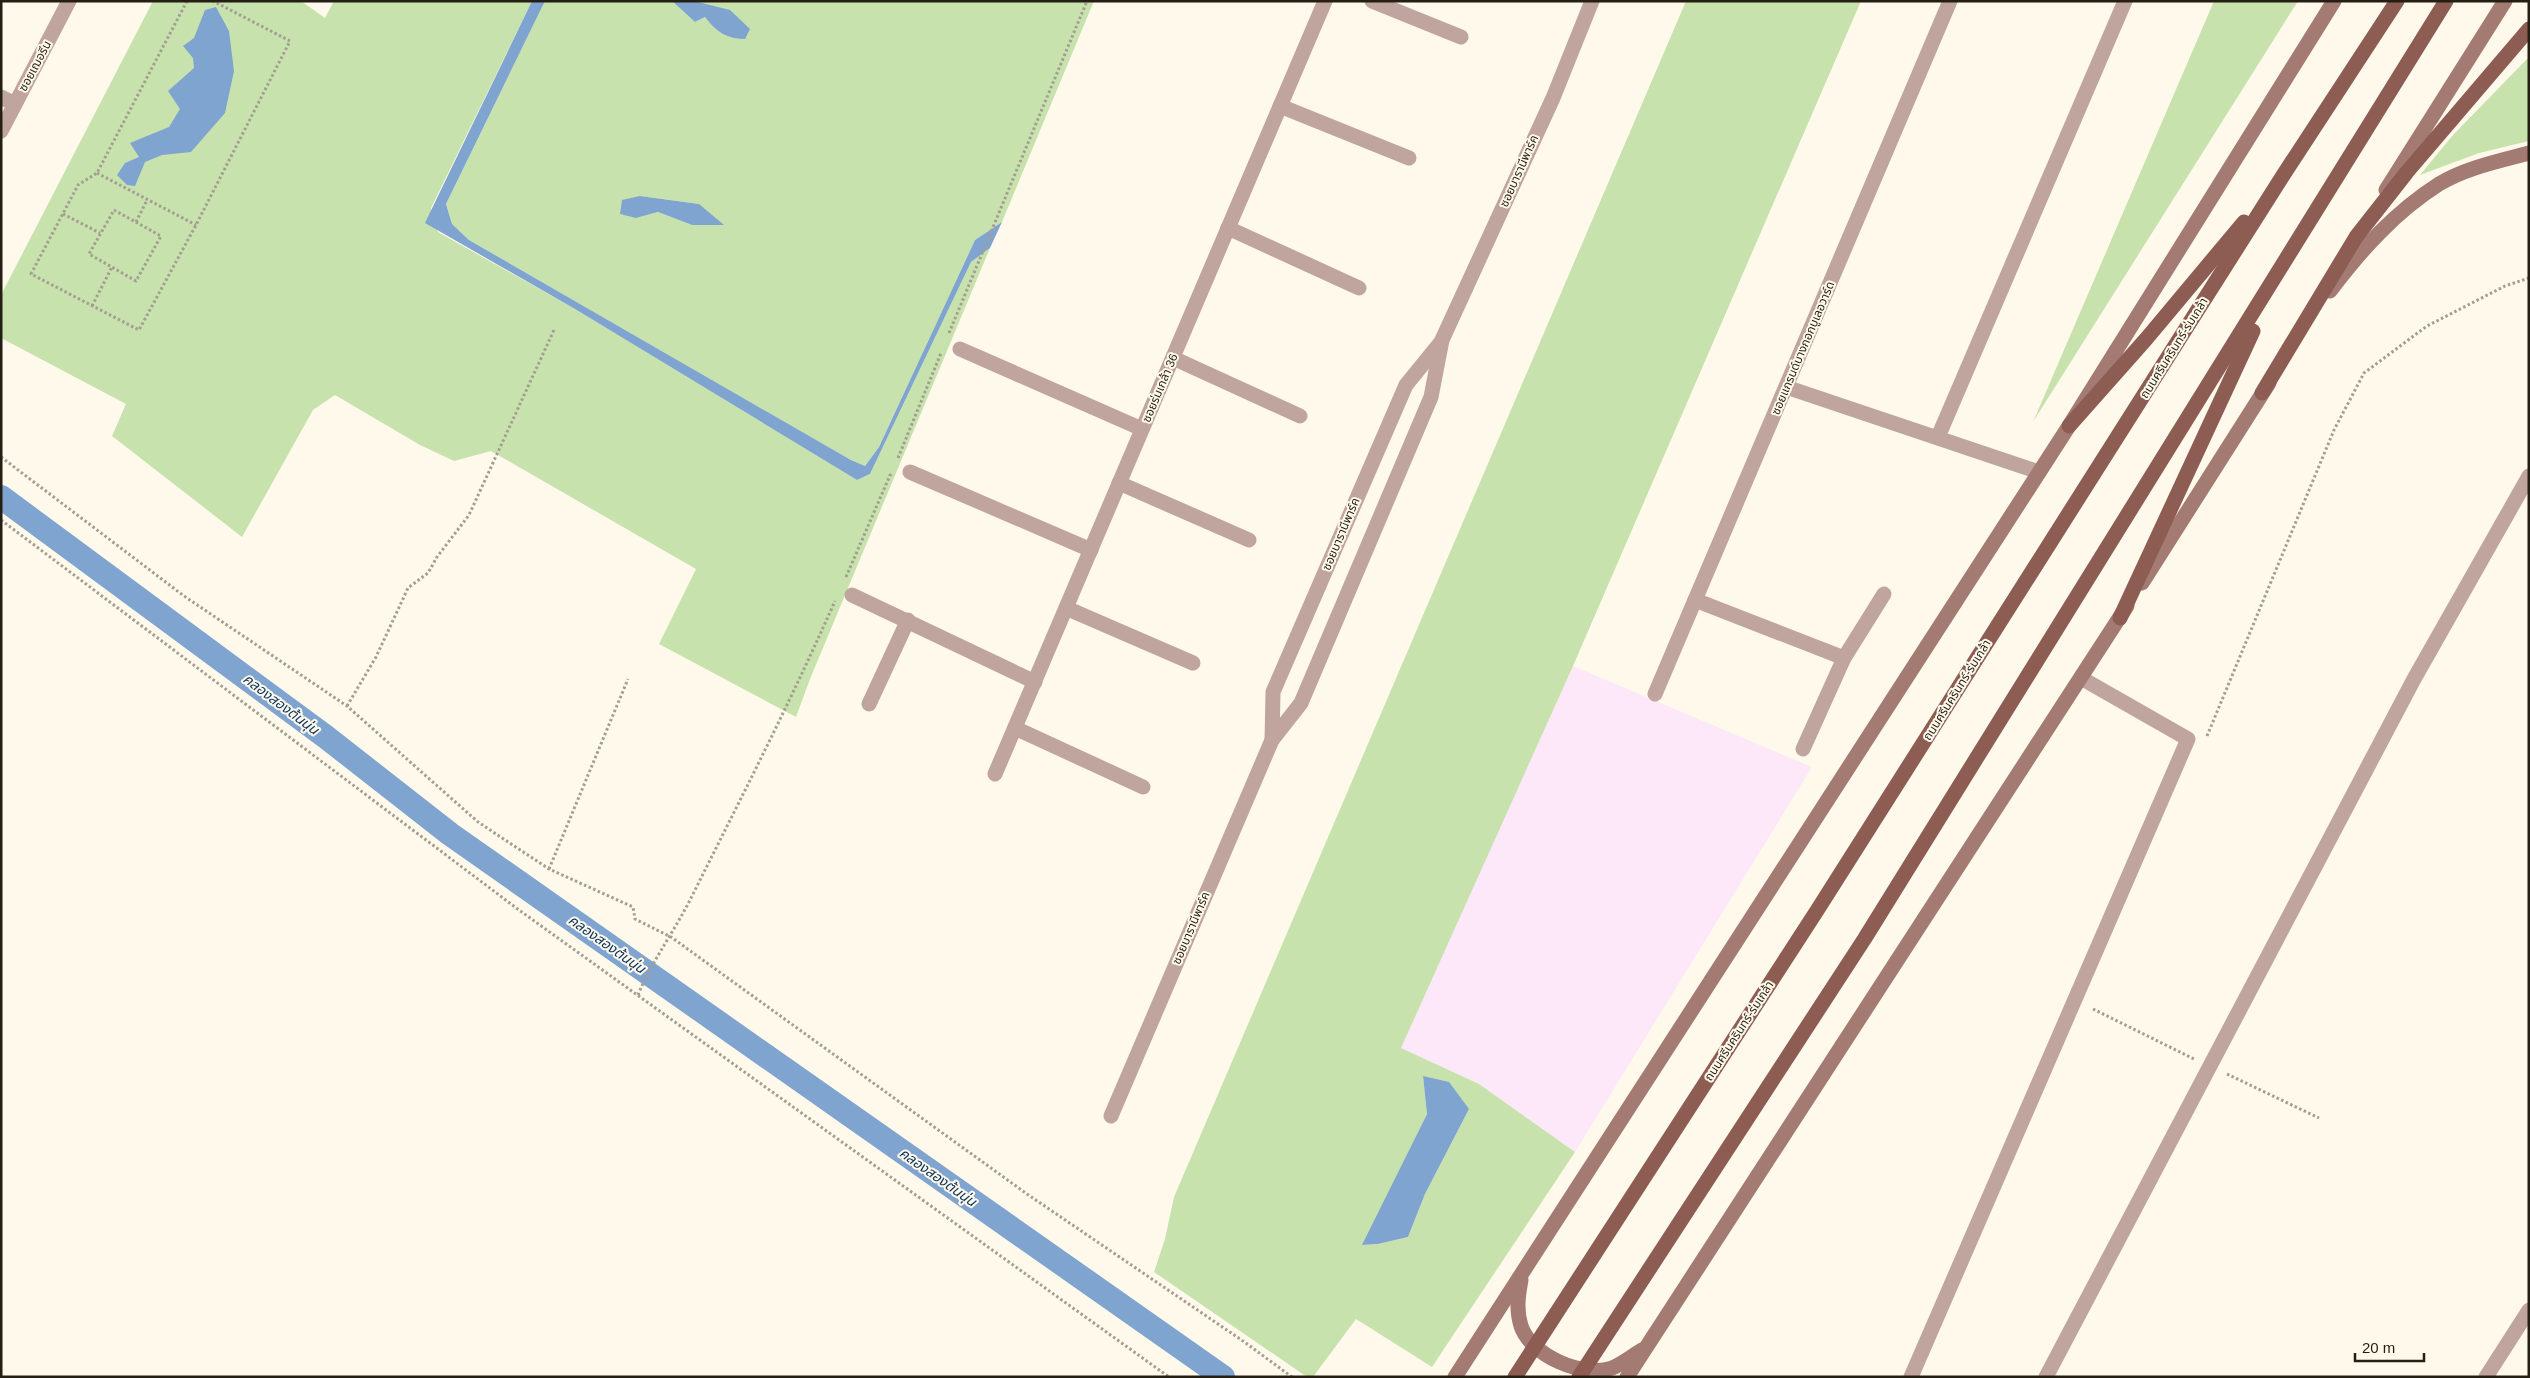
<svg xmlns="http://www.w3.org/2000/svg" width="2530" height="1378" font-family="Arial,'Noto Sans Thai',sans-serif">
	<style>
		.industrial { fill: #fce8f9 }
		.green { fill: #c8e2ad; fill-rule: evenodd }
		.water { fill: #7ea4cf }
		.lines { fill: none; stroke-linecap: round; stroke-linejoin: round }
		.canal { stroke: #7ea4cf; stroke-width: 24 }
		.path { stroke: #a39e90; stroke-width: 3; stroke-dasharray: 2.5 2.5; stroke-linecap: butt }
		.minor { stroke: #c0a49e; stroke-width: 15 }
		.secondary { stroke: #a37b73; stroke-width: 15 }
		.primary { stroke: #8d5d54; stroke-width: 15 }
		.labels { text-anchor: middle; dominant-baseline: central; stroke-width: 4; stroke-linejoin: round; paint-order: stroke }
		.street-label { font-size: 12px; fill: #241f12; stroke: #fff9eb }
		.water-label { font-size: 14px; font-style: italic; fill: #103862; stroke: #fff9eb }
	</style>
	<rect width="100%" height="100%" fill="#fff9eb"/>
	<!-- industrial -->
	<path class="industrial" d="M1573,666L1812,767L1575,1152L1479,1084L1400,1048Z"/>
	<!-- green -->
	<g class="green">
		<path d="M153,1H301L325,18L334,1H532L431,208L438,232L575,309L857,480L870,474L971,262L990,248L810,679L796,717L659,644L696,569L491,451L454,461L420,445L335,395L313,410L242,537L112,436L126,404L1,338V295Z"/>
		<path d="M545,1H672L695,22L705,17C716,32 727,39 745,39L694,1H1094L1002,222L975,240L879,447L865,466L851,460L469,240L452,224L446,204ZM640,196L699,204L692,225L658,212L636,218Z"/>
		<path d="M1686,1H1861L1573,666L1401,1048L1479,1084L1575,1152L1432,1367L1356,1319L1313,1377H1307L1154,1272L1165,1239L1174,1197ZM1423,1076L1469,1109L1425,1194L1408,1237L1378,1244L1363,1245L1427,1114Z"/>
		<path d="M2214,1H2298L2033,422Z"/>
		<path d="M2529,57V141L2479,153L2420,175L2453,135Z"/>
	</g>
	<!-- water -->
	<g class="water">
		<path d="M532,1H545L446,204L452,224L469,240L851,460L865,466L879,447L975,240L1002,222L990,248L971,262L870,474L857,480L575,309L425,223Z"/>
		<path d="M672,1H694L730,10L750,29L745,39C727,39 716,32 705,17L695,22Z"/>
		<path d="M216,7L229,31L234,71L225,113L191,152L162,155L145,162L135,186L127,185L117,175L125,163L139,157L130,143L169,127L180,109L168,91L194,68L193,58L183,46L194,38L205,10Z"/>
		<path d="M640,196L699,204L724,225H692L658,212L636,218L620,214L622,200Z"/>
		<path d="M1423,1076L1449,1082L1469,1109L1425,1194L1408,1237L1378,1244L1362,1245L1427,1114Z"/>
	</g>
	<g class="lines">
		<!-- canal -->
		<path class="canal" d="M1,497L326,737L450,834L1223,1377"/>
		<!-- path -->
		<g class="path">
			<path d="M187,1L97,173L78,185L31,274L139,330L196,225L290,41L213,1"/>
			<path d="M97,173L196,225"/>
			<path d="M114,210L161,236L136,281L89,254Z"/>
			<path d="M63,214L100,233"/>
			<path d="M136,222L147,200"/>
			<path d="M92,306L112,267"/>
			<path d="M949,333L1087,1"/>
			<path d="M1,457L184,596L347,706L478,822L549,869L633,907L635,919L671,937L1027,1194L1243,1341L1292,1377"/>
			<path d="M898,458L941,353"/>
			<path d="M1,520L519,910L1169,1377"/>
			<path d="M846,577L891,473"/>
			<path d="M347,706L376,657L408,588L428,573L437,557L469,515L554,330"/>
			<path d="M2207,736L2334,430L2364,373L2427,326L2505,286L2529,278"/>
			<path d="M549,869L628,679"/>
			<path d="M638,995C651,963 673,933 689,902C739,802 790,703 835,601"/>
			<path d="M2093,1009L2194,1059"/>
			<path d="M2227,1074L2319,1118"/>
		</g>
		<!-- minor -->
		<g class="minor">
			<path d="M1372,1L1461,37"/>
			<path d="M1,97L15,104"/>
			<path d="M1280,106L1409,158"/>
			<path d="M1,131L69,1"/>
			<path d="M1228,228L1359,288"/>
			<path d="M960,349L1142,429"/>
			<path d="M1173,358L1300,416"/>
			<path d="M1786,387L2039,472"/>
			<path d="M1938,437L2125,1"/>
			<path d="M910,472L1091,550"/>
			<path d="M1119,483L1249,540"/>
			<path d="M852,595L1035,682"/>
			<path d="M1695,600L1844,658"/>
			<path d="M1066,608L1193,663"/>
			<path d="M1655,694L1950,1"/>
			<path d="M869,704L908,620"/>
			<path d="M1015,728L1143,787"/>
			<path d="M1272,740L1273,692L1406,385L1441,342"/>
			<path d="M1803,749L1844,658L1884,594"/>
			<path d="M995,774L1325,1"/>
			<path d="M1111,1116L1272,740L1301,703L1431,397L1442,340L1553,98L1592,1"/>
			<path d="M1911,1377L2188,739L2081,678"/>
			<path d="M2046,1377L2414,679L2529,476"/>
			<path d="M2486,1377L2529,1310"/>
		</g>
		<!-- secondary -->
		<g class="secondary">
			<path d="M2386,190L2505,1"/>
			<path d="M2330,291C2361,250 2395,212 2439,184C2465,168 2499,161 2529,153"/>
			<path d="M2142,583L2269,383"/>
			<path d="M1521,1280C1518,1296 1516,1310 1521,1326C1531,1356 1583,1378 1612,1368C1622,1364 1632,1356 1642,1350"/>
			<path d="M1455,1377L2069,426L2334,1"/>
			<path d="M1627,1377L2127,606"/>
		</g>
		<!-- primary -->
		<g class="primary">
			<path d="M2262,393L2356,237L2407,172L2529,29"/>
			<path d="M2069,426L2147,338L2244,222"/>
			<path d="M2120,618L2253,331"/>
			<path d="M1515,1377L1818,909L2282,177L2397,1"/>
			<path d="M1579,1377L1865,938L2446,1"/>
		</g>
	</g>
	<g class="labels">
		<!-- street labels -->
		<g class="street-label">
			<text transform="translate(35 66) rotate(-62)">ซอยเฌอรีน</text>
			<text transform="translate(1519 171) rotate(-66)">ซอยบารานีพาร์ค</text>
			<text transform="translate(1803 348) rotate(-67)">ซอยแกรนด์บางกอกบูเลอวาร์ด</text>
			<text transform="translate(2174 348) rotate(-58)">ถนนศรีนครินทร์-ร่มเกล้า</text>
			<text transform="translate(1160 388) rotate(-67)">ซอยร่มเกล้า 36</text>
			<text transform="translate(1341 534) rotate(-67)">ซอยบารานีพาร์ค</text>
			<text transform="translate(1957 690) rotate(-58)">ถนนศรีนครินทร์-ร่มเกล้า</text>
			<text transform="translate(1191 928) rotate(-67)">ซอยบารานีพาร์ค</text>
			<text transform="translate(1739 1031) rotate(-57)">ถนนศรีนครินทร์-ร่มเกล้า</text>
		</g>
		<!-- water labels -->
		<g class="water-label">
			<text transform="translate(281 704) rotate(37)">คลองสองต้นนุ่น</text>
			<text transform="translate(607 944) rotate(35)">คลองสองต้นนุ่น</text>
			<text transform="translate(938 1177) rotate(35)">คลองสองต้นนุ่น</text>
		</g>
	</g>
	<!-- border -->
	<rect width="2530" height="1378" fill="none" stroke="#241f12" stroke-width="5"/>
	<!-- scale -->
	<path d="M2355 1353v8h69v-8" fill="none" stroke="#241f12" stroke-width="2.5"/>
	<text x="2362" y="1353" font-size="15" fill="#241f12" stroke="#fff9eb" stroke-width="4" paint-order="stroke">20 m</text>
</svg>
